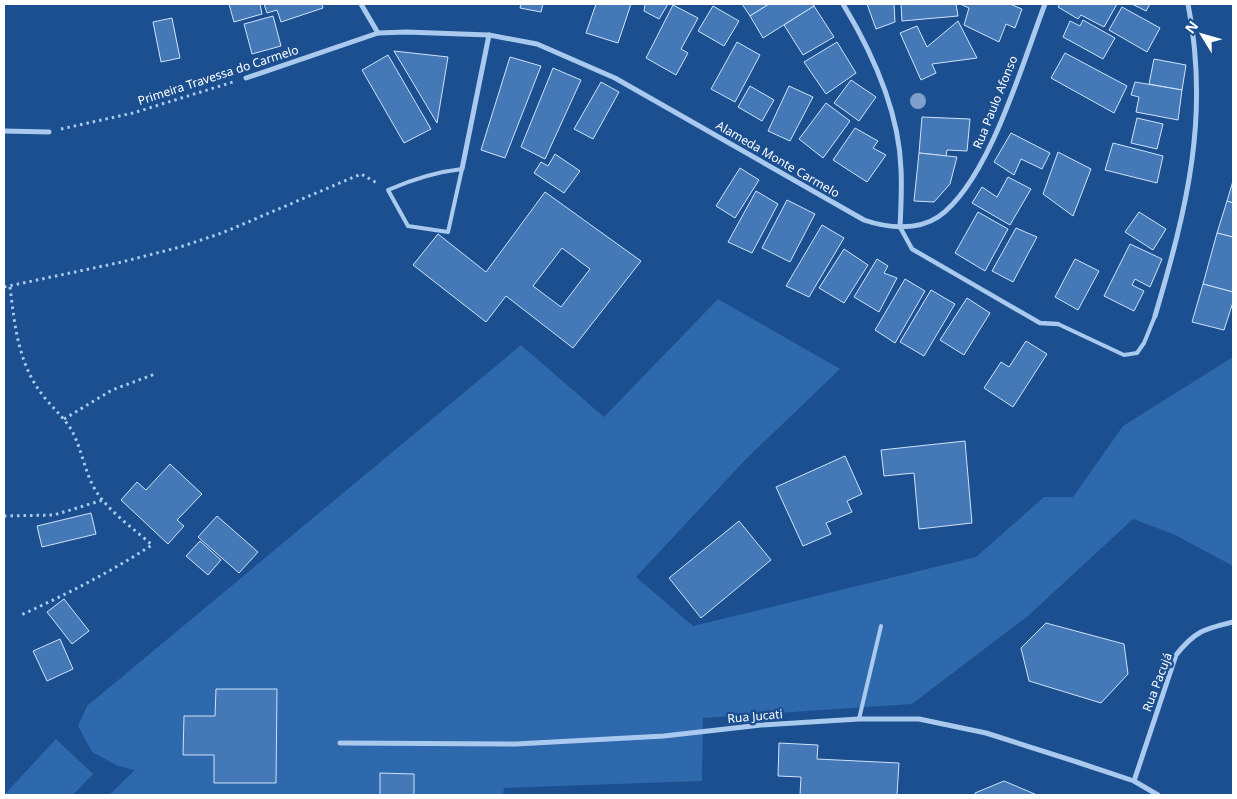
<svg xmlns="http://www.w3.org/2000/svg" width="1237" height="799" font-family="'Noto Sans',sans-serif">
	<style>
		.green { fill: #2e69ad }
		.building { fill: #4478b7; stroke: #cfe3fa; fill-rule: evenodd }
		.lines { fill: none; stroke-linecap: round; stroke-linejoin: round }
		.path { stroke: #a9c9ee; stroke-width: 3; stroke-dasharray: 2.5 4; stroke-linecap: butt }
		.service { stroke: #a9c9ee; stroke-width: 4 }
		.pedestrian { stroke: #a9c9ee; stroke-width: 4.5 }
		.minor { stroke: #a9c9ee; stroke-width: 5 }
		.tree { fill: #7ea0ca }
		.labels { text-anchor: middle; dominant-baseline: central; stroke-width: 5; stroke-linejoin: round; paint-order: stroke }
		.street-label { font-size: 12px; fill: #fff; stroke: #1b4f8f }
	</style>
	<rect width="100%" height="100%" fill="#1b4f8f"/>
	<!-- green -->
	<g class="green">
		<path d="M718,299L840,369L747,458L636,577L693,626L976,557L1044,497H1073L1123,426L1233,357V566L1173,534L1133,519L1028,616L912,704L703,718L702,781L504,788L503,795H109L135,770L118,766L92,752L78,726L87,706L521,345L604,417Z"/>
		<path d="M56,739L93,774L73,795H4Z"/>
	</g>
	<!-- building -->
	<g class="building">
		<path d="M229,4H260L262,14L234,22Z"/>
		<path d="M264,4H322L323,8L281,22L277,10L267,13Z"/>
		<path d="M521,4H543L541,12L520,8Z"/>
		<path d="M596,4H631L618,43L586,33Z"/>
		<path d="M645,4H668L659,19L644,11Z"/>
		<path d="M742,4H769L750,16Z"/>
		<path d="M769,4H813L814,6L763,38L750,16Z"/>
		<path d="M867,4H894L895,22L876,29Z"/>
		<path d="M901,4H956L958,16L902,21Z"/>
		<path d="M960,4H1010L1022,9L1015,28L1006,24L999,42L964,25L969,8Z"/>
		<path d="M1060,4H1117L1104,27L1081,15L1078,19L1058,7Z"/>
		<path d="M1132,4H1150L1146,11Z"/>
		<path d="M673,5L698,18L681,49L688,53L676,75L646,58Z"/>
		<path d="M713,6L739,21L724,46L698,31Z"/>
		<path d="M814,6L834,37L803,55L784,25Z"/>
		<path d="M1122,7L1160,28L1147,52L1109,30Z"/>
		<path d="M273,16L281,46L252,54L244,24Z"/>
		<path d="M172,18L180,58L161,62L153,22Z"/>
		<path d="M1083,20L1115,38L1103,59L1063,37L1070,21L1080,26Z"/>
		<path d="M958,21L977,58L932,64L936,73L921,80L900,33L917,26L927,47Z"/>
		<path d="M737,42L760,55L735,102L711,89Z"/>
		<path d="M837,42L856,73L826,94L804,62Z"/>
		<path d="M394,51L448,57L437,123Z"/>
		<path d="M1065,53L1127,86L1114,113L1051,78Z"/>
		<path d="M388,55L431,129L404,143L362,70Z"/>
		<path d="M510,57L541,66L505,158L481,150Z"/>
		<path d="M1154,59L1186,65L1182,90L1149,84Z"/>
		<path d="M553,68L581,80L545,159L521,147Z"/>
		<path d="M851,80L876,97L859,121L834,103Z"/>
		<path d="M601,82L619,92L593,139L574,129Z"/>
		<path d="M1135,82L1182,90L1178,120L1136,112L1139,97L1131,95Z"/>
		<path d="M750,86L774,100L762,121L738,107Z"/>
		<path d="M789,86L813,97L790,141L768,131Z"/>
		<path d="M826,103L850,121L823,158L799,139Z"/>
		<path d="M922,117L970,119L967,151L947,150L946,156L919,153Z"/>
		<path d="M1137,118L1163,124L1157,149L1131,143Z"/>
		<path d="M855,128L878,141L873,148L886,155L867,182L833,160Z"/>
		<path d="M1011,133L1050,153L1042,169L1021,159L1014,175L994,162Z"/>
		<path d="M1113,143L1163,156L1157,183L1105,170Z"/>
		<path d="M1058,152L1091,169L1073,216L1043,194Z"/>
		<path d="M919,153L957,157L950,184L934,202L914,201Z"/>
		<path d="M555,154L580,171L564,193L534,173L541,162L548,166Z"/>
		<path d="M740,168L759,180L735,218L716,206Z"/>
		<path d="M1008,177L1031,189L1010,225L972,203L982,187L997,197Z"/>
		<path d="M1233,181V203L1227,201Z"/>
		<path d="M756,191L778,204L752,253L728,242Z"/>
		<path d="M545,192L641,261L573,348L506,296L486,322L413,265L438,234L486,272ZM562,248L590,269L561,307L533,286Z"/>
		<path d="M787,200L815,214L790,262L762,248Z"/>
		<path d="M1227,201L1233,203V237L1217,233Z"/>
		<path d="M978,212L1008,229L985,271L955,253Z"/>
		<path d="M1139,212L1166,229L1153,250L1125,232Z"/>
		<path d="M822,225L844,238L809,297L786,286Z"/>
		<path d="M1016,228L1037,237L1013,282L992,271Z"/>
		<path d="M1217,233L1233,237V292L1203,284Z"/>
		<path d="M1130,244L1162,259L1150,287L1135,279L1132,285L1144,291L1134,311L1104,296Z"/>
		<path d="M844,249L868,265L844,303L819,288Z"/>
		<path d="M877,259L888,266L884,273L897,278L879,312L854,297Z"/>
		<path d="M1075,259L1099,271L1078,310L1055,297Z"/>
		<path d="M905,279L925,291L895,343L875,330Z"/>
		<path d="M1203,284L1233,292V302L1224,330L1192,322Z"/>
		<path d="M931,290L955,304L924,356L900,342Z"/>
		<path d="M967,298L990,313L964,355L940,340Z"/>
		<path d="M1026,341L1047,354L1013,407L984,388L1001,362L1009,367Z"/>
		<path d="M965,441L972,523L919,529L914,473L884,476L881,450Z"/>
		<path d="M845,456L862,494L847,501L852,512L826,523L831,534L803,546L776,487Z"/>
		<path d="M170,464L202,494L177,520L184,526L168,544L121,500L137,482L146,490Z"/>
		<path d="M91,513L96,534L42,547L37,526Z"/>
		<path d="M217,516L258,552L239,573L198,537Z"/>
		<path d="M739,521L771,560L701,618L669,578Z"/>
		<path d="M200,541L221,560L208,575L186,556Z"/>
		<path d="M64,599L89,631L72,644L47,612Z"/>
		<path d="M1046,623L1124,644L1128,674L1101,703L1029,681L1021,648Z"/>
		<path d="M60,639L73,669L47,681L33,651Z"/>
		<path d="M216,689H277L276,783H214V755H183L184,716H215Z"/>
		<path d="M779,743L818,745L817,759L899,763L897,795H800L801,777L778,776Z"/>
		<path d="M380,773L414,774V795H380Z"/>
		<path d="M1004,781L1037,795H976L975,793Z"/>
	</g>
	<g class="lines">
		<!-- path -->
		<g class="path">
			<path d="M61,129L133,113L233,82"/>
			<path d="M4,287L122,262L180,247L222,233L361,174L377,183"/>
			<path d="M10,287C15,327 18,364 44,397C53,408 63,417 71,429C81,447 84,468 93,486C106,510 132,527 152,545C109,573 65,595 19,616"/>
			<path d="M64,419L112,390L155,374"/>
			<path d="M4,516L54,515L103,500"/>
		</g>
		<!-- service -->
		<g class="service">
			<path d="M462,169L448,232L408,226L388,190C413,179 435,172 462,169Z"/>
			<path d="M1058,324L1124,355L1137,353L1144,343L1155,316"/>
			<path d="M859,719L881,626"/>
		</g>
		<!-- pedestrian -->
		<path class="pedestrian" d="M900,227L912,249L1040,323L1058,324"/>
		<!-- minor -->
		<g class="minor">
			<path d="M361,4L378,33"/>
			<path d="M843,4C872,52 899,112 901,169C902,188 901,207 900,227"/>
			<path d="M246,78L378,33L406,32L489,35L537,44L615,78L864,220C887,228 917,231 938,217C989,182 1023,61 1045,4"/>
			<path d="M4,131L49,132"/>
			<path d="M462,169L489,35"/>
			<path d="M1155,316C1187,208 1210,116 1188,4"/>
			<path d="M340,743L516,744L664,736L761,725L859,719H919L986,733L1080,763L1134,781L1158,795"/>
			<path d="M1134,781L1176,655C1195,631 1204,629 1233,622"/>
		</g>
	</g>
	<!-- trees -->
	<circle class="tree" cx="918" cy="101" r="8"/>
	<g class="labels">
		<!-- street labels -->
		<g class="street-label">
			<text transform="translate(218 75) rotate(-18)">Primeira Travessa do Carmelo</text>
			<text transform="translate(995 102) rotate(-68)">Rua Paulo Afonso</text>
			<text transform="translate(778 159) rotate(30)">Alameda Monte Carmelo</text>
			<text transform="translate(1157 682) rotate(-69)">Rua Pacujá</text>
			<text transform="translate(755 716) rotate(-5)">Rua Jucati</text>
		</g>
	</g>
	<!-- border -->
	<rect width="1237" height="799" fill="none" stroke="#ffffff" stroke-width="10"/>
	<!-- north arrow -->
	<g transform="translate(1202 35) rotate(307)" stroke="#1b4f8f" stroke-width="4" paint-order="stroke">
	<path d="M0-4L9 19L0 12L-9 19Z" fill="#ffffff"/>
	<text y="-8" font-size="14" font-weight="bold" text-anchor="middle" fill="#ffffff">N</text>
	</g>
</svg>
